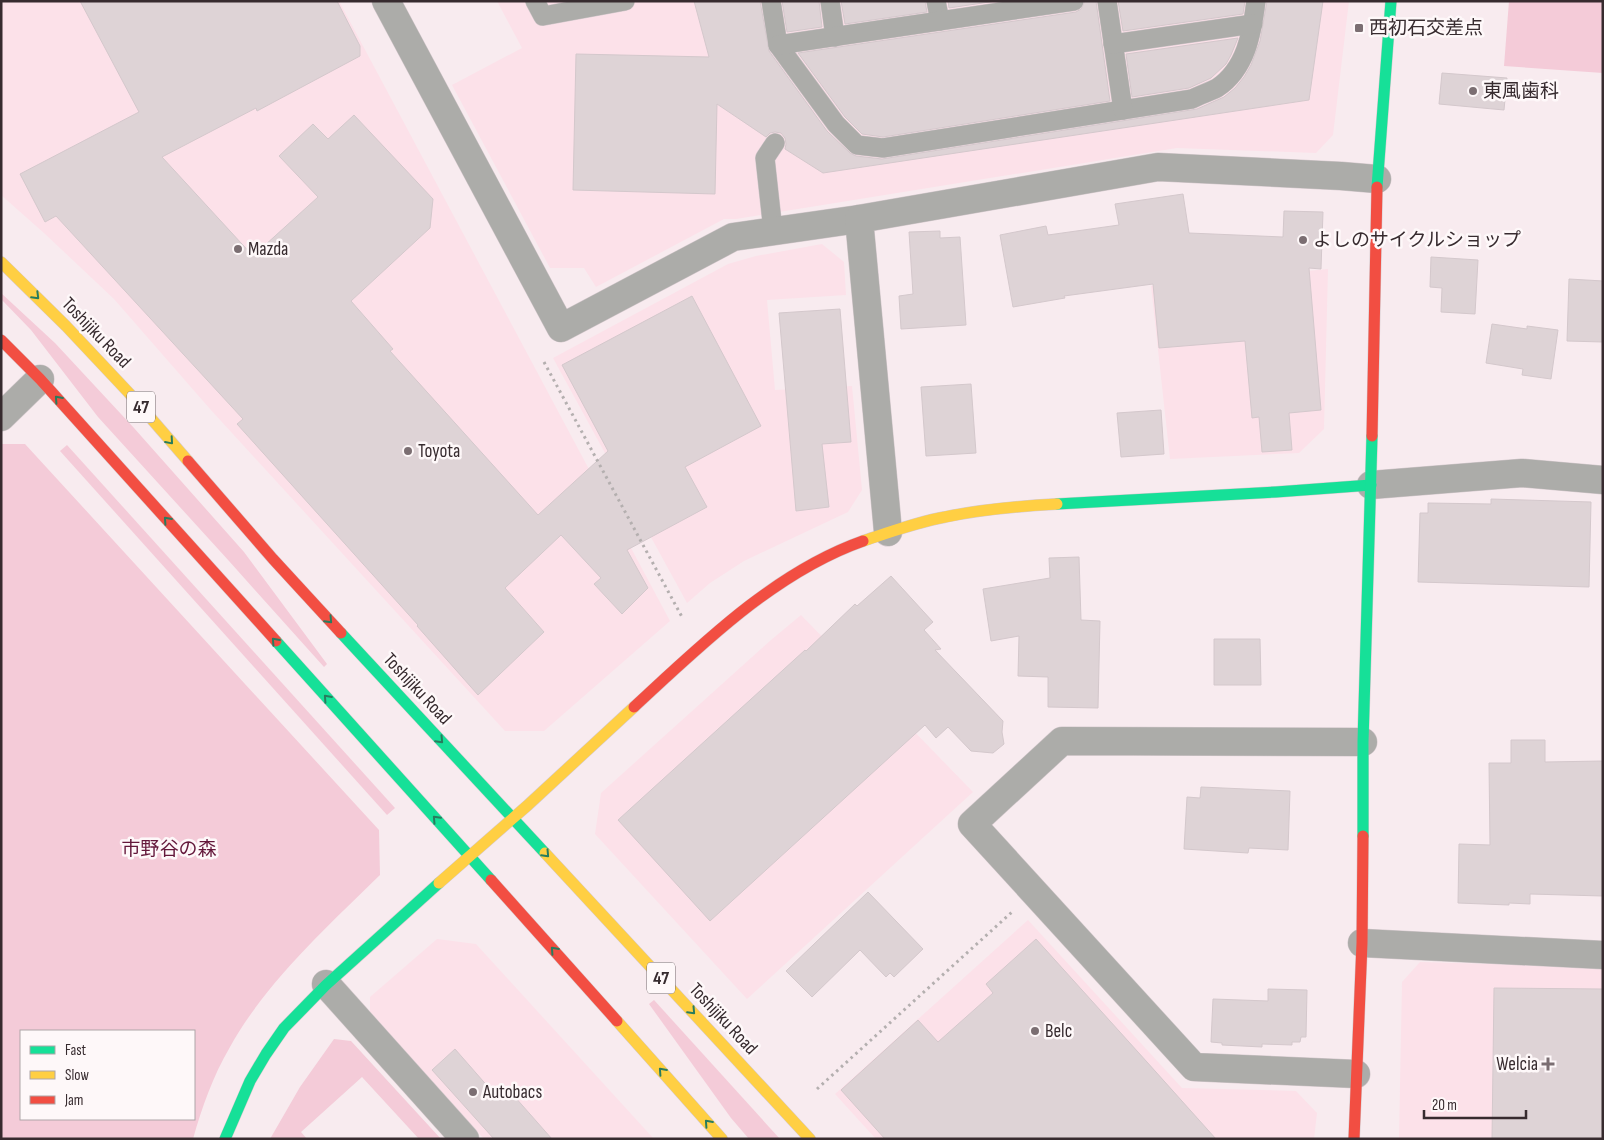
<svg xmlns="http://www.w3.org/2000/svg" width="1604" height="1140" font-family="'Sofia Sans Condensed','Noto Sans JP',sans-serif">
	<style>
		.built { fill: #fce1e9 }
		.green { fill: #f4cbd8; fill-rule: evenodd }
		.building { fill: #ded3d6; stroke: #d4c8cc }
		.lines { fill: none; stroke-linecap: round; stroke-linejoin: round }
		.lane-casing { stroke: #d4c9cd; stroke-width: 20 }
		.street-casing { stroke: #d4c9cd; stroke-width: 29 }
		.fast-casing { stroke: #d4c9cd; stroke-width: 12 }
		.slow-casing { stroke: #d4c9cd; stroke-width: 12 }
		.jam-casing { stroke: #d4c9cd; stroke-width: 12 }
		.path { stroke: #b4afaf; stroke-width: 3; stroke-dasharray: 2.5 4; stroke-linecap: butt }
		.lane { stroke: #acaca9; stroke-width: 19 }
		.street { stroke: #acaca9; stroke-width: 28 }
		.fast { stroke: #16e098; stroke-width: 11 }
		.slow { stroke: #ffcf43; stroke-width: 11 }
		.jam { stroke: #f24e42; stroke-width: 11 }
		.oneway { stroke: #287c5e }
		.poi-dot { fill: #7b6e72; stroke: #fef8f9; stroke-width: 2 }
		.labels { text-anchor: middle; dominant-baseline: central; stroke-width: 5; stroke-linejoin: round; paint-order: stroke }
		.shield { fill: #fef8f9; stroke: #73686c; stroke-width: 1 }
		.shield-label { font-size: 18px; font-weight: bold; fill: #372b2f }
		.poi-label { font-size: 19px; fill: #372b2f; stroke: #fef8f9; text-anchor: start }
		.street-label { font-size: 19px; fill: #372b2f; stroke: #fef8f9 }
		.park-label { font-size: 19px; fill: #64183b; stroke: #fef8f9 }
	</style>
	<rect width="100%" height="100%" fill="#f8ebef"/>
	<!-- built -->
	<g class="built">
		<path d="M1,1H339L670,621L544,731H505L210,409L114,299L44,233L1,195Z"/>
		<path d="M497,1H1349L1333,135L1316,153L1177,148L736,219H724L596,287L584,268H550L452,85L522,48Z"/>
		<path d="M822,244L844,262L846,295L767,300L775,390L852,386L862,490L848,512L744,561L710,583L687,603L553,358L728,264L756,256Z"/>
		<path d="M1328,269L1324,429L1299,453L1170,459L1151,286Z"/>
		<path d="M801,615L973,792L747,999L595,834L601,793L771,640Z"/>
		<path d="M1028,920L1182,1088L1296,1091L1317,1113L1314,1139H876L835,1094Z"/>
		<path d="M437,939L476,944L654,1139H484L370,1014V997Z"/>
		<path d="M1420,962L1603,967V1139H1399L1402,982Z"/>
	</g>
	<!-- green -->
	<g class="green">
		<path d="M1509,1H1603V73L1504,66Z"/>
		<path d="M1,293L55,343L134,428L244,552L327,664L324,667L229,561L98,417L31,330L1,299Z"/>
		<path d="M2,444H25L379,830L380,875C327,927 266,982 230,1047C213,1076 202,1107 193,1139H1ZM21,1031H194V1119H21Z"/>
		<path d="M67,445L395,808L387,815L60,451Z"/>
		<path d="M654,1000L780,1139H749L731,1118L649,1004Z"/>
		<path d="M334,1039L351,1041L441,1139H419L362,1077L301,1132L307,1139H270L300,1087Z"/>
	</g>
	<!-- building -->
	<g class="building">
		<path d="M80,1H337L360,46V56L257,111L256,108L162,157L253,256L318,197L279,156L313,124L328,139L354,115L433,199L430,228L351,301L393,349L390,351L538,515L608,451L562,365L692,296L761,426L685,467L707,507L627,550L648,588L622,614L594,584L601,578L561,535L505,588L544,632L478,695L417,626L418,625L237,424L243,419L56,216L45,222L20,174L139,112Z"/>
		<path d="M694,1H760L769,51L827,131L850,153L856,156L882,159L1197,109L1224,97L1235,88L1244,77L1251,65L1260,41L1267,1H1323L1309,100L823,173L785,149L786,144L785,138L781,133L775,132L770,133L766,137L717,104L715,194L573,190L576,54L709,57Z"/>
		<path d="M782,1H819L822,27L787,32Z"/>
		<path d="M841,1H925L927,12L845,24Z"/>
		<path d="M948,1H996L949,8Z"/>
		<path d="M1085,1H1096L1110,101L883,137L862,134L845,117L798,53L1076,12L1081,9Z"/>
		<path d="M1118,1H1245L1243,14L1123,31Z"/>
		<path d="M1238,38L1231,55L1226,64L1211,78L1189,88L1132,97L1126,54Z"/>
		<path d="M1442,73L1507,78L1504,110L1439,104Z"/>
		<path d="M1183,194L1189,233L1283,237L1284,211L1323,212L1321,269L1309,268L1321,410L1289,413L1292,450L1262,452L1259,417L1252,418L1245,341L1159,348L1153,284L1064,296L1065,298L1013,307L1000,235L1046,226L1048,235L1119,225L1115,204Z"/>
		<path d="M940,231V238L960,237L966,325L901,329L899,296L913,294L909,232Z"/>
		<path d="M1431,257L1478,260L1475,314L1441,312L1442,288L1430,287Z"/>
		<path d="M1569,279L1603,281V342L1567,341Z"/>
		<path d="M840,309L851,442L822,444L829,507L796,511L779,313Z"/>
		<path d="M1492,324L1527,329V326L1558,330L1551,379L1522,375L1523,369L1486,363Z"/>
		<path d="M971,384L976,453L926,456L921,387Z"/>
		<path d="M1161,410L1164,454L1121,457L1117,413Z"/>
		<path d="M1491,499L1591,502L1589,587L1418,582L1420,513H1428V503L1491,504Z"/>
		<path d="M1079,557L1081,620L1100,621L1098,708L1048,707V677L1018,676L1019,636L991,641L983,589L1050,578L1049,558Z"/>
		<path d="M891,576L933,622L924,630L941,649L935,650L1003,721L1002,732L1004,744L993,753L971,751L948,727L936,738L925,725L710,921L618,820L805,650L806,651L855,604L857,606Z"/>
		<path d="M1214,639H1260L1261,685H1214Z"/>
		<path d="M1511,740H1545V762L1603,761V896L1530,894V904L1509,903V905L1458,903L1459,844L1490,845L1489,763H1511Z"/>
		<path d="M1201,787L1290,791L1288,850L1249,848L1248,853L1184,849L1187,797L1200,798Z"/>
		<path d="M868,892L923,949L894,977L890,973L886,977L860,950L812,997L786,971Z"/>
		<path d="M1036,939L1147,1062L1216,1139H885L841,1090L918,1020L938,1042L993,993L986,984Z"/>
		<path d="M1494,988L1603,989V1139H1492Z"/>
		<path d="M1268,989L1307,990L1306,1037H1301L1300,1042H1292V1045L1262,1044V1047L1222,1045V1043L1211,1042L1213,999L1268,1001Z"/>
		<path d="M455,1049L497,1097L507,1088L552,1139H494L432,1070Z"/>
	</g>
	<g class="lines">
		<!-- lane casing -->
		<g class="lane-casing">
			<g id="lane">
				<path d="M535,1L543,16L625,1"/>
				<path d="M771,1L778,45L836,124L857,145L883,148L1192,99C1200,95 1209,92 1217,88C1246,69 1252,33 1256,1"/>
				<path d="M830,1L835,37"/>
				<path d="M936,1L940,21"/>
				<path d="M1107,1L1123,110"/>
				<path d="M1113,44L1253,24"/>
				<path d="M778,45L1074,1"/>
				<path d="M773,231L765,158L775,143"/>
			</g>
		</g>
		<!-- street casing -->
		<g class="street-casing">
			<g id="street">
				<path d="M386,1L561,328L733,237L859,219"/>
				<path d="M1,417L40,379"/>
				<path d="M1371,485L1522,473L1603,480"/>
				<path d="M888,532L859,219L1158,167L1341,176L1377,179"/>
				<path d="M1362,943L1603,955"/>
				<path d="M326,984L465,1139"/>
				<path d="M1356,1074L1194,1067L972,824L1062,741L1363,742"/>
			</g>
		</g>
		<!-- fast casing -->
		<g class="fast-casing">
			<g id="fast">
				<path d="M1377,187L1391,1"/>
				<path d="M1057,504L1276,492L1371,485"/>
				<path d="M341,633L545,853"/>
				<path d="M276,641L491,880"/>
				<path d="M1363,836V742L1372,436"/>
				<path d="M225,1139L250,1081L266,1054L284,1028L326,985L439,883"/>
			</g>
		</g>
		<!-- slow casing -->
		<g class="slow-casing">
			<g id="slow">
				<path d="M1,262L66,326L129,393L188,461"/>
				<path d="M863,541C890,532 917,522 945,517C982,509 1020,506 1057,504"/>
				<path d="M545,853L810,1139"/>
				<path d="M439,883L528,805L634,707"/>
				<path d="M617,1021L722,1139"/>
			</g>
		</g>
		<!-- jam casing -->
		<g class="jam-casing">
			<g id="jam">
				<path d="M1,340L40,379L276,641"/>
				<path d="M1372,436L1377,187"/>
				<path d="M188,461L273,559L341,633"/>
				<path d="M634,707C701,645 775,572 863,541"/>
				<path d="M491,880L617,1021"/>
				<path d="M1354,1139L1362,943L1363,836"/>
			</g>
		</g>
		<!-- path -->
		<g class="path">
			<path d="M544,362L682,617"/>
			<path d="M817,1089L1012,912"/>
		</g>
		<!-- lane -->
		<use href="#lane" class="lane"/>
		<!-- street -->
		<use href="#street" class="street"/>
		<!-- fast -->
		<use href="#fast" class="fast"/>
		<!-- slow -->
		<use href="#slow" class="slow"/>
		<!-- jam -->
		<use href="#jam" class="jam"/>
	</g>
	<!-- one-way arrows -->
	<defs><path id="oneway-chevron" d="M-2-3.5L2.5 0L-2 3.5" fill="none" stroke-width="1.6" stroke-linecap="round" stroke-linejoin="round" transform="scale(1.25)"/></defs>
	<g class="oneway">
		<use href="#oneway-chevron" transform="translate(36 296) rotate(45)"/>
		<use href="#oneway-chevron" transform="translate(58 399) rotate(-132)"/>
		<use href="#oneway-chevron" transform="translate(170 441) rotate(49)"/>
		<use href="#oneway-chevron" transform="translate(167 520) rotate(-132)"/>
		<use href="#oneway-chevron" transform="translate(329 620) rotate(47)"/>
		<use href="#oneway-chevron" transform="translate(275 641) rotate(-132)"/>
		<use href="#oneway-chevron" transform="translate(327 698) rotate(-132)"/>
		<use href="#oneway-chevron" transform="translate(440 740) rotate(47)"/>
		<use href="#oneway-chevron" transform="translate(436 819) rotate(-133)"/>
		<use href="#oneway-chevron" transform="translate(546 854) rotate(47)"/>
		<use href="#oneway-chevron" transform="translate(554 950) rotate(-132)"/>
		<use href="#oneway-chevron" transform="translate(692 1011) rotate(47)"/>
		<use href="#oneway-chevron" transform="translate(662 1071) rotate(-132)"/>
		<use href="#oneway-chevron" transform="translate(708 1123) rotate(-132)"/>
	</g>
	<!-- markers -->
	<g class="poi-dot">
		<rect x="1354" y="23" width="10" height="10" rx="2.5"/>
		<circle cx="1473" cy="91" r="5"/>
		<circle cx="1303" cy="240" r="5"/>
		<circle cx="238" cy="249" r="5"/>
		<circle cx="408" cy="451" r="5"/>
		<circle cx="1035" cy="1031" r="5"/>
		<path d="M1545.5 1056.5h5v5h5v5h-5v5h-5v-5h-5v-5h5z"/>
		<circle cx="473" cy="1092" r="5"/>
	</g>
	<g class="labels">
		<!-- shield labels -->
		<g class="shield">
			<rect x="127" y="391.5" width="28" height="31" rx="4"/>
			<rect x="647" y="962.5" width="28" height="31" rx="4"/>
		</g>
		<g class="shield-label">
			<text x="141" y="407">47</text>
			<text x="661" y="978">47</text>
		</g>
		<!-- poi labels -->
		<g class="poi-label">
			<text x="1369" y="28">西初石交差点</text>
			<text x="1483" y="91">東風歯科</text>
			<text x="1313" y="240">よしのサイクルショップ</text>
			<text x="248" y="249">Mazda</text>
			<text x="418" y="451">Toyota</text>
			<text x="1045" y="1031">Belc</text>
			<text x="1538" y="1064" text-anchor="end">Welcia</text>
			<text x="483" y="1092">Autobacs</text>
		</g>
		<!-- street labels -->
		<g class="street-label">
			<text transform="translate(96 333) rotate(46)">Toshijiku Road</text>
			<text transform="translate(417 689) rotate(47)">Toshijiku Road</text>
			<text transform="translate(723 1019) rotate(47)">Toshijiku Road</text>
		</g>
		<!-- park labels -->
		<g class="park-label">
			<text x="169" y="849">市野谷の森</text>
		</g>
	</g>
	<!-- border -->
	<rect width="1604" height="1140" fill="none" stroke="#372b2f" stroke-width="5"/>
	<!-- legend -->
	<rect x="20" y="1030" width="175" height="90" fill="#fef8f9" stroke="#aea6a8"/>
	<rect x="30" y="1046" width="25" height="8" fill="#16e098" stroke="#aea6a8"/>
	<text x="65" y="1055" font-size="15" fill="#372b2f">Fast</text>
	<rect x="30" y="1071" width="25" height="8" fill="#ffcf43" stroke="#aea6a8"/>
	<text x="65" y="1080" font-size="15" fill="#372b2f">Slow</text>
	<rect x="30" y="1096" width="25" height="8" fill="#f24e42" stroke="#aea6a8"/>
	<text x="65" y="1105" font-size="15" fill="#372b2f">Jam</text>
	<!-- scale -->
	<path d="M1424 1110v8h102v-8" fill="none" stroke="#372b2f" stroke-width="2.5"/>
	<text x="1432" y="1110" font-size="15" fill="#372b2f" stroke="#fef8f9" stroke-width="4" paint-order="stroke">20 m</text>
</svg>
